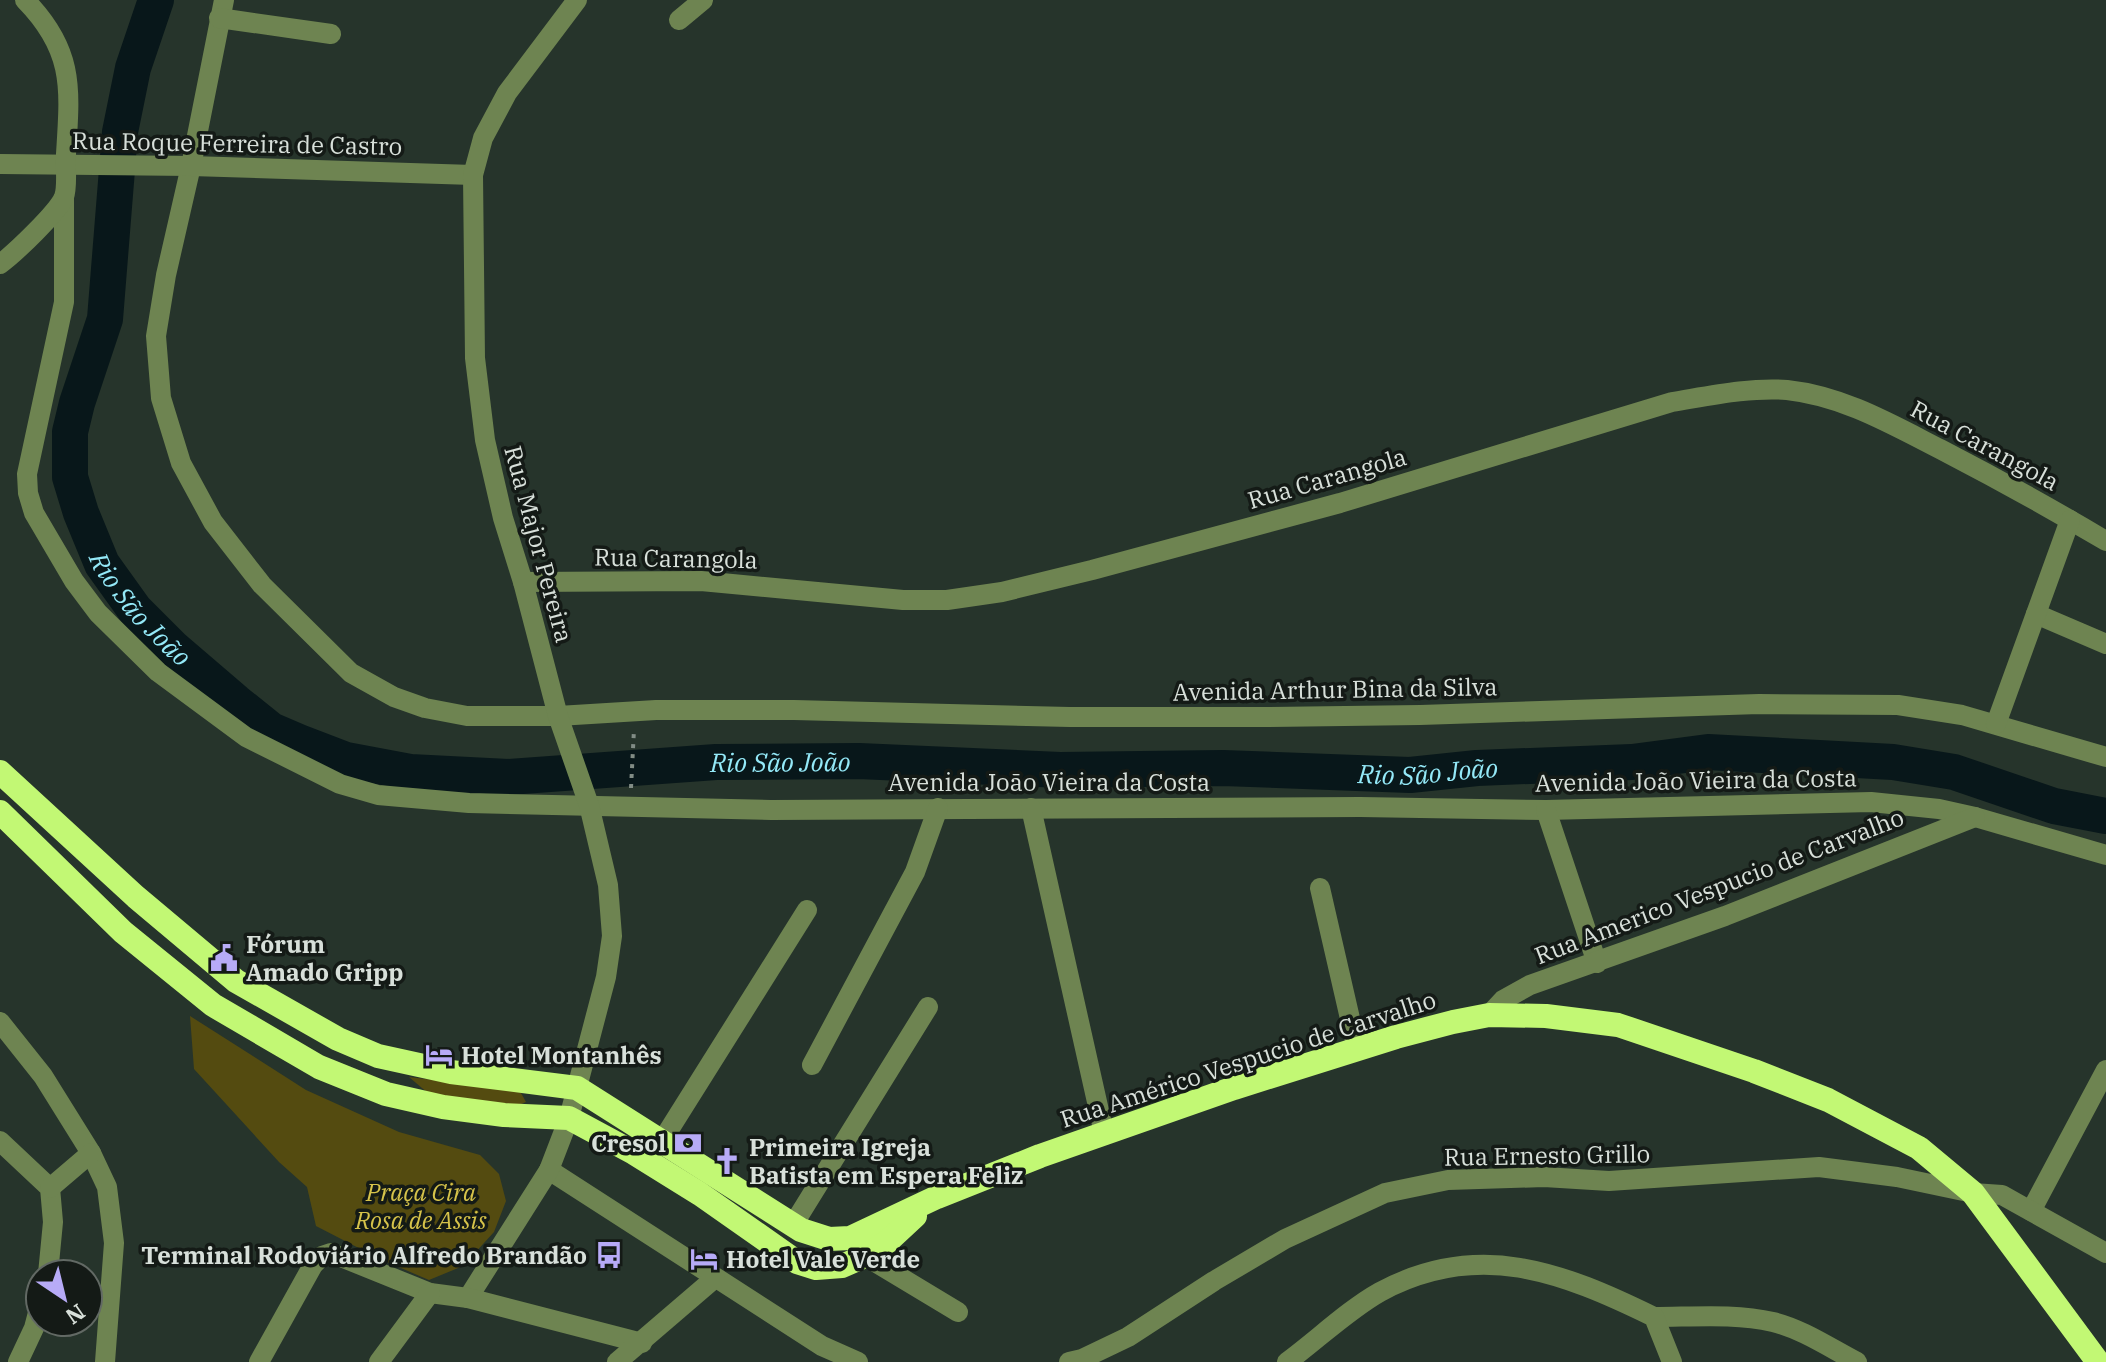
<svg xmlns="http://www.w3.org/2000/svg" width="2106" height="1362" font-family="'IBM Plex Serif',serif">
	<style>
		.green { fill: #544b10 }
		.lines { fill: none; stroke-linecap: round; stroke-linejoin: round }
		.river { stroke: #08171a; stroke-width: 36 }
		.path { stroke: #818c85; stroke-width: 4; stroke-dasharray: 4 6; stroke-linecap: butt }
		.minor { stroke: #6e8451; stroke-width: 20 }
		.highway { stroke: #c2f874; stroke-width: 24 }
		.labels { text-anchor: middle; dominant-baseline: central; stroke-width: 7; stroke-linejoin: round; paint-order: stroke }
		.street-label { font-size: 24px; fill: #d8e0da; stroke: #141a16 }
		.poi-label { font-size: 24px; font-weight: bold; fill: #d8e0da; stroke: #141a16; text-anchor: start }
		.park-label { font-size: 24px; font-style: italic; fill: #d6c34a; stroke: #141a16 }
		.water-label { font-size: 26px; font-style: italic; fill: #94e9f8; stroke: #141a16 }
	</style>
	<rect width="100%" height="100%" fill="#26342b"/>
	<!-- green -->
	<g class="green">
		<path d="M190,1016L306,1090L399,1132L480,1155L499,1174L506,1201L494,1232L463,1266L429,1280L380,1259L316,1226L307,1187L279,1162L194,1069Z"/>
		<path d="M409,1077L511,1089L521,1093L526,1102L519,1105L429,1094Z"/>
	</g>
	<g class="lines">
		<!-- river -->
		<path class="river" id="s1" d="M156,0L133,68L120,132L105,319L77,403L70,432V477L81,513L102,564L135,610L173,648L236,702L271,730L299,742L346,760L410,772L508,777L716,762L859,761L1060,770L1223,768L1410,775L1477,768L1632,762L1708,752L1893,762L1954,772L2054,806L2106,816"/>
		<!-- path -->
		<path class="path" d="M631,788L634,729"/>
		<!-- minor -->
		<g class="minor">
			<path d="M224,0L191,166L166,275L156,336L161,398L181,463L213,522L262,585L351,673L394,697L425,708L467,716H558L656,710H794L1070,717H1263L1420,715L1759,704L1898,705L1962,715L2106,757"/>
			<path d="M219,18L331,34"/>
			<path d="M679,20L703,0"/>
			<path d="M0,164L191,166L473,175"/>
			<path d="M64,198V302L27,474L28,493L34,513L74,581L98,613L158,672L246,737L340,784L378,795L469,803L771,810L1360,807L1546,810L1871,802L1939,809L1975,817L2106,855"/>
			<path d="M0,264C14,254 58,212 64,197C68,186 65,167 66,154C70,89 75,51 25,0"/>
			<path d="M523,582L701,581L903,600H947L1002,592L1092,570L1340,503L1672,402C1709,396 1750,387 1787,390C1843,396 1891,424 1940,449C1996,478 2052,509 2106,541"/>
			<path d="M2036,614L2106,644"/>
			<path d="M1996,724L2070,520"/>
			<path d="M1031,808L1104,1133"/>
			<path d="M1546,810L1597,963"/>
			<path d="M1320,888L1357,1049"/>
			<path d="M1489,1015L1503,1000L1530,985L1725,916L1975,817"/>
			<path d="M0,1022L43,1076L91,1153L107,1187L114,1243L105,1362"/>
			<path d="M812,1065L915,872L938,808"/>
			<path d="M0,1141L50,1188L53,1222L48,1274"/>
			<path d="M662,1141L807,910"/>
			<path d="M549,1170L822,1346L858,1362"/>
			<path d="M50,1188L91,1153"/>
			<path d="M2031,1211L2106,1070"/>
			<path d="M793,1225L928,1007"/>
			<path d="M865,1256L958,1312"/>
			<path d="M468,1298L549,1170L569,1118L606,977L612,936L608,885L589,805L558,716L523,582L503,518L485,440L475,358L473,175L483,138L507,93L577,0"/>
			<path d="M1654,1317C1692,1317 1735,1313 1773,1322C1802,1329 1830,1348 1857,1362"/>
			<path d="M18,1362L34,1328L40,1305"/>
			<path d="M259,1362L313,1265L322,1256L331,1253L430,1293L468,1298L642,1343"/>
			<path d="M379,1362L430,1293"/>
			<path d="M617,1362L715,1278"/>
			<path d="M1069,1362L1082,1359L1128,1337L1214,1281L1285,1239L1385,1193L1448,1180L1544,1177L1609,1181L1819,1167L1897,1177L1973,1193L2002,1195L2106,1253"/>
			<path d="M1287,1362C1317,1340 1348,1310 1380,1292C1478,1239 1562,1272 1654,1317L1672,1362"/>
		</g>
		<!-- highway -->
		<g class="highway">
			<path d="M0,772L136,897L236,981L338,1039L378,1056L451,1072L577,1088L801,1230L829,1239L850,1238L937,1197L1040,1156L1234,1088L1396,1037L1453,1022L1489,1015L1546,1016L1618,1025L1754,1071L1828,1100L1919,1148L1973,1193L2098,1362"/>
			<path d="M0,812L123,932L213,1005L319,1067L386,1094L443,1107L504,1115L569,1118L634,1153L700,1194L797,1262L816,1268L842,1266L865,1256L887,1242L915,1216"/>
		</g>
	</g>
	<!-- icons -->
	<defs>
		<g id="civic-bare" transform="scale(2.16)"><path d="M-.6-6.5H3V-4.5H.6V-3L4-1V1h2V6H-6V1h2V-1L-.6-3ZM-1.2 2.5V6h2.4V2.5Z" fill="#b7abf7" stroke="#141a16" stroke-width="2.5" paint-order="stroke"/></g>
		<g id="hotel-bare" transform="scale(2.16)"><path d="M-6-4.5h1.5V1H6V5H4.5V3h-9V5H-6ZM-4 0a1.8 1.8 0 1 1 3.6 0ZM.5 0V-2.5h3Q6-2.5 6 0Z" fill="#b7abf7" stroke="#141a16" stroke-width="2.5" paint-order="stroke"/></g>
		<g id="bank-bare" transform="scale(2.16)"><path d="M-6-4H6V4H-6ZM0-2.3a2.3 2.3 0 1 0 0 4.6a2.3 2.3 0 1 0 0-4.6Z" fill="#b7abf7" stroke="#141a16" stroke-width="2.5" paint-order="stroke"/></g>
		<g id="church-bare" transform="scale(2.16)"><path d="M-1.2-6h2.4v3.5h3.3v2.4h-3.3V6h-2.4V-.1h-3.3v-2.4h3.3Z" fill="#b7abf7" stroke="#141a16" stroke-width="2.5" paint-order="stroke"/></g>
		<g id="bus-bare" transform="scale(2.16)"><path d="M-5-6H5V4H4V6H2V4H-2V6H-4V4H-5ZM-3.5-4V0h7V-4ZM-3.5 1.2v1.5H-2V1.2ZM2 1.2v1.5H3.5V1.2Z" fill="#b7abf7" stroke="#141a16" stroke-width="2.5" paint-order="stroke"/></g>
	</defs>
	<g fill-rule="evenodd">
		<use href="#civic-bare" x="224" y="958"/>
		<use href="#hotel-bare" x="439" y="1055"/>
		<use href="#bank-bare" x="688" y="1143"/>
		<use href="#church-bare" x="727" y="1161"/>
		<use href="#bus-bare" x="609" y="1255"/>
		<use href="#hotel-bare" x="704" y="1259"/>
	</g>
	<g class="labels">
		<!-- street labels -->
		<g class="street-label">
			<text transform="translate(237 143) rotate(1)">Rua Roque Ferreira de Castro</text>
			<text transform="translate(1985 445) rotate(28)">Rua Carangola</text>
			<text transform="translate(1327 478) rotate(-16)">Rua Carangola</text>
			<text transform="translate(539 544) rotate(75)">Rua Major Pereira</text>
			<text transform="translate(676 558) rotate(1)">Rua Carangola</text>
			<text transform="translate(1335 689) rotate(-1)">Avenida Arthur Bina da Silva</text>
			<text transform="translate(1696 780) rotate(-1)">Avenida João Vieira da Costa</text>
			<text x="1049" y="782">Avenida João Vieira da Costa</text>
			<text transform="translate(1719 886) rotate(-21)">Rua Americo Vespucio de Carvalho</text>
			<text transform="translate(1248 1059) rotate(-18)">Rua Américo Vespucio de Carvalho</text>
			<text transform="translate(1547 1155) rotate(-1)">Rua Ernesto Grillo</text>
		</g>
		<!-- poi labels -->
		<g class="poi-label">
			<text x="246" y="944">Fórum<tspan x="246" dy="28">Amado Gripp</tspan></text>
			<text x="461" y="1055">Hotel Montanhês</text>
			<text x="666" y="1143" text-anchor="end">Cresol</text>
			<text x="749" y="1147">Primeira Igreja<tspan x="749" dy="28">Batista em Espera Feliz</tspan></text>
			<text x="587" y="1255" text-anchor="end">Terminal Rodoviário Alfredo Brandão</text>
			<text x="726" y="1259">Hotel Vale Verde</text>
		</g>
		<!-- park labels -->
		<g class="park-label">
			<text x="421" y="1192">Praça Cira<tspan x="421" dy="28">Rosa de Assis</tspan></text>
		</g>
		<!-- water labels -->
		<g class="water-label">
			<text stroke="none"><textPath href="#s1" startOffset="640">Rio São João</textPath></text>
			<text stroke="none"><textPath href="#s1" startOffset="1336">Rio São João</textPath></text>
			<text stroke="none"><textPath href="#s1" startOffset="1984">Rio São João</textPath></text>
		</g>
	</g>
	<!-- north arrow -->
	<g transform="translate(64 1298) rotate(145)"><circle r="38" fill="#141a16" stroke="#626964" stroke-width="2"/>
	<path d="M0-6L14 30L0 20L-14 30Z" fill="#b7abf7"/>
	<text y="-12" font-size="22" font-weight="bold" text-anchor="middle" fill="#d8e0da">N</text>
	</g>
</svg>
